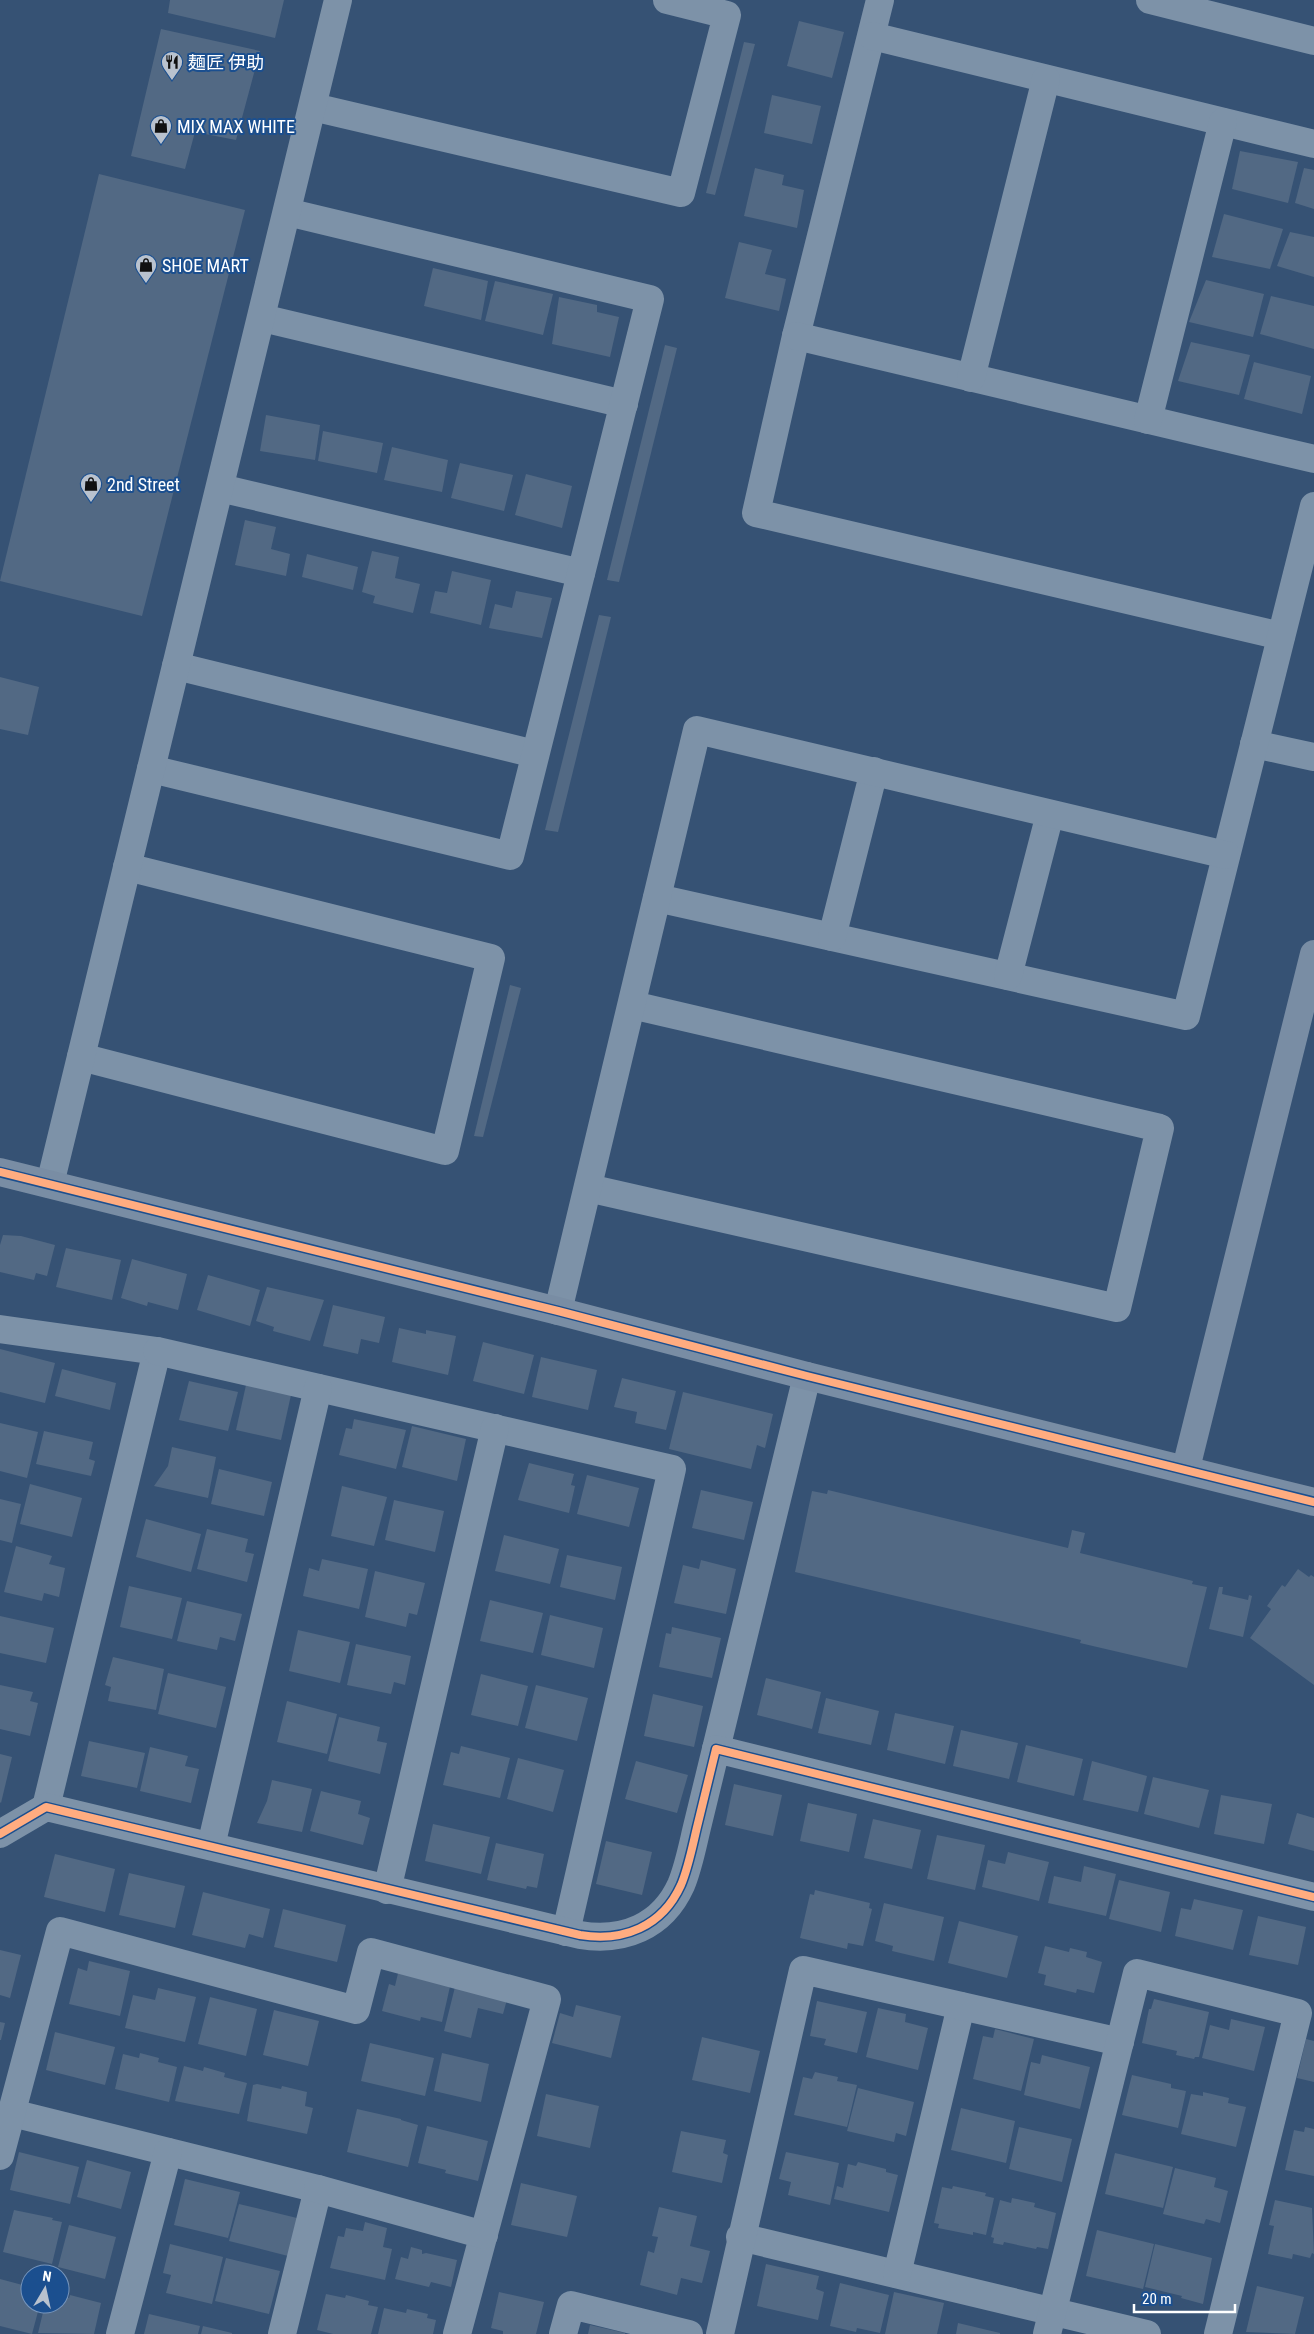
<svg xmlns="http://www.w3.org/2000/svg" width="1314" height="2334" font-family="'Roboto Condensed','Noto Sans JP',sans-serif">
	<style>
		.building { fill: #526984 }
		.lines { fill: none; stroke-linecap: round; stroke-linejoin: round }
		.street { stroke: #7d92a8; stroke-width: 28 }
		.secondary { stroke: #798da4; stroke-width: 28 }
		.cycleway-casing { stroke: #1b4f8f; stroke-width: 11 }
		.cycleway { stroke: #ffac80; stroke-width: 8 }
		.labels { text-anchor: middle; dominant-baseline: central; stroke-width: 4; stroke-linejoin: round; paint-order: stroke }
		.poi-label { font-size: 18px; fill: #fff; stroke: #1b4f8f; text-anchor: start }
	</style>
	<rect width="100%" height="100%" fill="#365274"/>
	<!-- building -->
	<g class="building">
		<path d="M170,0H284L275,38L168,13Z"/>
		<path d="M799,21L844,32L832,78L787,66Z"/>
		<path d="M161,29L260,51L236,140L195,132L185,169L131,156Z"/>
		<path d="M744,42L755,44L715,195L706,193Z"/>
		<path d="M772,95L821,106L812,144L764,133Z"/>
		<path d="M1240,151L1298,162L1288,203L1232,189Z"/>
		<path d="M755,168L784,175L782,185L804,190L797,228L744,216Z"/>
		<path d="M1304,168L1314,170V209L1295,203Z"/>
		<path d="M99,174L245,210L142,616L0,581Z"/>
		<path d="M1224,214L1283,229L1270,269L1212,257Z"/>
		<path d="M1290,232L1314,237V277L1277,266Z"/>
		<path d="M739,242L772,250L765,274L786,279L779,311L725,298Z"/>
		<path d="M433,268L488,281L481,320L424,306Z"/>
		<path d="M1206,280L1264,294L1253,337L1189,322Z"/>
		<path d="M495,281L553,294L543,335L485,321Z"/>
		<path d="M1271,296L1314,306V349L1260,334Z"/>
		<path d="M559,297L597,305V312L619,317L610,357L552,344Z"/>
		<path d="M1191,342L1250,355L1239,395L1178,381Z"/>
		<path d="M665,345L677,348L619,582L607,580Z"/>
		<path d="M1254,362L1311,376L1302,414L1244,399Z"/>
		<path d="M266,415L320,425L315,460L260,451Z"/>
		<path d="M323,431L383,443L377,473L318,461Z"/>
		<path d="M392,447L448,460L442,492L384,480Z"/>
		<path d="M460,463L513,475L504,511L451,498Z"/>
		<path d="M526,474L572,486L562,528L515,515Z"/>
		<path d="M245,520L276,527L271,549L290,554L286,576L235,565Z"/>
		<path d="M372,551L399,557L395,578L420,584L413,613L373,603L375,596L362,592Z"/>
		<path d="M307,554L358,567L353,590L302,577Z"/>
		<path d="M452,571L491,580L481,625L430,613L435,591L447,593Z"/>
		<path d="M516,591L552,598L542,638L489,628L495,604L512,608Z"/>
		<path d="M599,615L611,617L558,832L545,830Z"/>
		<path d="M0,677L39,687L28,735L0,729Z"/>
		<path d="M510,985L521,988L483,1137L474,1136Z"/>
		<path d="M3,1235L21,1236L55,1245L47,1276L36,1273L34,1280L0,1272V1245Z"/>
		<path d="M66,1248L121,1260L112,1300L56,1287Z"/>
		<path d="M132,1259L187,1274L178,1310L148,1302L147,1306L121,1298Z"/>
		<path d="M208,1275L260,1290L250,1326L197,1310Z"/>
		<path d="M267,1287L324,1300L310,1341L273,1331L274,1327L256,1321Z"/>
		<path d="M333,1305L385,1317L379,1343L361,1339L358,1354L323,1346Z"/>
		<path d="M399,1328L426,1334V1330L456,1336L448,1375L392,1362Z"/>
		<path d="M483,1342L534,1355L524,1394L473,1381Z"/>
		<path d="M0,1349L55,1363L45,1403L0,1392Z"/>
		<path d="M541,1357L597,1370L588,1410L532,1397Z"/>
		<path d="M62,1369L116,1383L110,1410L55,1396Z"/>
		<path d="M622,1378L676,1391L666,1430L635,1423L637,1412L614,1407Z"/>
		<path d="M189,1381L238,1392L228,1431L179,1420Z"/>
		<path d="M246,1385L291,1395L281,1440L236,1430Z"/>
		<path d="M683,1392L773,1414L765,1448L757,1445L751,1469L669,1449Z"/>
		<path d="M354,1419L406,1430L396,1469L339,1455L346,1428L352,1429Z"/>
		<path d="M0,1423L38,1432L27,1478L0,1471Z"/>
		<path d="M412,1426L466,1439L457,1481L402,1467Z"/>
		<path d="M44,1431L93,1442L89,1459L95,1461L91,1476L36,1464Z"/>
		<path d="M172,1447L216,1457L208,1498L154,1486L168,1466Z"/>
		<path d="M529,1463L574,1474L571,1485L575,1486L569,1513L518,1500Z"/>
		<path d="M219,1469L272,1482L264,1516L211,1504Z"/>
		<path d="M587,1475L639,1488L629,1527L577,1514Z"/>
		<path d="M30,1484L82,1498L72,1537L20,1524Z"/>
		<path d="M342,1486L387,1497L374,1546L331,1536Z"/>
		<path d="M701,1490L753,1502L744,1540L692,1528Z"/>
		<path d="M828,1490L1068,1548L1072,1530L1085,1533L1080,1553L1193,1581L1192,1584L1207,1587L1187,1668L1080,1643L1081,1640L795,1572L812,1491L827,1494Z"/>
		<path d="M0,1499L21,1504L12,1543L0,1540Z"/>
		<path d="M394,1500L444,1511L435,1552L385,1540Z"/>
		<path d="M146,1519L201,1534L191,1572L136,1557Z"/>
		<path d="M207,1529L248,1539L245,1552L254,1554L247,1582L197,1569Z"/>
		<path d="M504,1535L559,1549L550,1584L495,1571Z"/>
		<path d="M16,1546L52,1556L49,1564L65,1568L59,1597L44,1593L42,1601L4,1592Z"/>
		<path d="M567,1555L622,1567L615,1600L560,1587Z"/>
		<path d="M322,1559L368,1569L359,1609L303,1596L309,1568L319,1571Z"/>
		<path d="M701,1560L736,1569L726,1614L674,1603L683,1565L699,1569Z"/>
		<path d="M1298,1569L1309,1577L1311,1575L1314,1577V1685L1250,1638L1271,1609L1267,1606L1282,1585L1285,1587Z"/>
		<path d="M375,1571L425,1583L417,1615L409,1613L406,1627L365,1617Z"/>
		<path d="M129,1586L182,1598L172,1639L120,1627Z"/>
		<path d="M1219,1587H1223L1222,1594L1248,1600L1249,1595L1252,1596L1243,1637L1209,1629Z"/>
		<path d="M490,1600L543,1613L533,1653L480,1641Z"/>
		<path d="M187,1601L242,1614L235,1641L220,1637L217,1650L177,1641Z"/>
		<path d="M550,1615L603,1628L594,1668L541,1655Z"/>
		<path d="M0,1616L54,1628L46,1663L0,1653Z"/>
		<path d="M672,1627L721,1638L712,1678L659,1667L666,1633L671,1634Z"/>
		<path d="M298,1630L350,1642L340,1683L289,1671Z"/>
		<path d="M356,1644L411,1656L405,1685L394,1682L391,1694L347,1685Z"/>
		<path d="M113,1657L164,1669L156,1710L108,1701L111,1687L105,1685Z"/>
		<path d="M168,1673L226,1687L216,1728L158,1714Z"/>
		<path d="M481,1674L528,1686L518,1726L471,1715Z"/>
		<path d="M766,1678L821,1692L812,1729L757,1715Z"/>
		<path d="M0,1685L33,1692L30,1701L38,1703L30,1736L0,1729Z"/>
		<path d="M536,1685L588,1698L577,1741L525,1728Z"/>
		<path d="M653,1694L703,1706L694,1747L644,1736Z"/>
		<path d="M826,1698L879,1711L871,1745L818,1733Z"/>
		<path d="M287,1701L337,1714L327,1754L277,1742Z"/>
		<path d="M895,1713L954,1726L945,1764L887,1750Z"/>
		<path d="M339,1717L380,1727L377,1741L387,1743L380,1774L328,1761Z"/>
		<path d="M961,1730L1018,1743L1009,1779L953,1766Z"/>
		<path d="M89,1741L145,1753L137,1788L81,1776Z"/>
		<path d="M1026,1745L1083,1759L1074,1796L1017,1782Z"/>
		<path d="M461,1746L510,1758L500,1798L443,1785L451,1752L459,1754Z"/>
		<path d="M150,1747L188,1756L185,1766L199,1769L191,1803L140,1791Z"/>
		<path d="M0,1754L12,1757L1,1803L0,1802Z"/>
		<path d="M518,1758L564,1770L553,1812L507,1799Z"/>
		<path d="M636,1761L688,1775L677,1813L625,1799Z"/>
		<path d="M1092,1761L1147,1776L1138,1812L1083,1800Z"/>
		<path d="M1153,1777L1209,1790L1199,1828L1144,1814Z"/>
		<path d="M272,1780L312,1789L302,1832L257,1823L267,1801Z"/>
		<path d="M734,1784L782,1795L773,1836L725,1825Z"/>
		<path d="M321,1791L361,1801L358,1814L370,1818L363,1845L310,1831Z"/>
		<path d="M1221,1795L1272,1804L1264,1844L1214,1834Z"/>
		<path d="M808,1803L857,1814L849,1852L800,1841Z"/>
		<path d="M1297,1813L1314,1818V1851L1288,1844Z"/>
		<path d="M873,1819L921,1830L912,1869L864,1858Z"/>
		<path d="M433,1824L490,1837L481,1874L425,1861Z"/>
		<path d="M937,1835L985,1845L975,1890L927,1879Z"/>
		<path d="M606,1841L652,1852L642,1895L596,1884Z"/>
		<path d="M496,1843L544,1854L537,1888L527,1886L526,1889L487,1880Z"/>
		<path d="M1008,1852L1049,1862L1039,1901L982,1887L988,1860L1005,1864Z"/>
		<path d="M55,1854L115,1869L105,1912L44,1897Z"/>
		<path d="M1084,1866L1116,1874L1106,1916L1048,1903L1054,1876L1081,1882Z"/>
		<path d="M129,1873L185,1886L175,1928L119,1915Z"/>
		<path d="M1119,1880L1170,1892L1161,1932L1109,1919Z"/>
		<path d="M815,1890L870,1903L869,1908L872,1909L863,1946L848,1943L847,1949L800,1938L810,1894L814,1895Z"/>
		<path d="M203,1892L270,1909L263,1938L249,1934L245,1948L192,1935Z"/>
		<path d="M1194,1899L1243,1910L1233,1950L1175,1936L1181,1908L1191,1910Z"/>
		<path d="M884,1903L944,1917L934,1961L892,1951L893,1946L875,1941Z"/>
		<path d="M283,1909L346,1925L337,1962L274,1947Z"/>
		<path d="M1258,1916L1306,1927L1298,1965L1249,1955Z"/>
		<path d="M959,1921L1018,1936L1007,1978L948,1963Z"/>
		<path d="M1045,1946L1069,1952L1070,1948L1087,1952L1086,1957L1102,1962L1094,1993L1077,1989L1076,1993L1044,1985L1046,1975L1038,1973Z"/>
		<path d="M0,1950L21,1955L10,1998L0,1995Z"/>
		<path d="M89,1961L130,1971L120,2016L69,2004L78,1968L87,1971Z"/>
		<path d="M399,1969L451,1982L442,2022L421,2017L420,2021L382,2011L389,1984L395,1986Z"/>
		<path d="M456,1983L508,1996L503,2014L478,2008L471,2038L444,2031Z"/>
		<path d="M158,1988L196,1997L185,2042L125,2028L133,1995L155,2000Z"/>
		<path d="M210,1997L257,2009L246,2056L198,2044Z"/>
		<path d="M1154,1999L1209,2012L1199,2057H1195L1194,2059L1176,2055L1177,2051L1142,2043L1149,2009H1151Z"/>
		<path d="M817,2001L867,2012L857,2053L824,2045L826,2039L810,2036Z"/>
		<path d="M576,2005L621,2016L611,2058L552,2043L560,2013L573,2017Z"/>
		<path d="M878,2008L906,2014L905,2022L928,2028L918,2070L866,2057Z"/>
		<path d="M274,2010L319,2021L308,2066L263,2055Z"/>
		<path d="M1231,2019L1265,2027L1254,2071L1202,2058L1210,2025L1229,2030Z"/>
		<path d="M0,2022L5,2023L1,2040H0Z"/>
		<path d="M995,2029L1034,2039L1021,2091L973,2079L983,2036L993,2038Z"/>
		<path d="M55,2032L115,2047L105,2085L46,2070Z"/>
		<path d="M702,2037L760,2051L750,2093L692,2080Z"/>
		<path d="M1306,2039L1314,2041V2082L1297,2078Z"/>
		<path d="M370,2043L434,2058L425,2096L361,2081Z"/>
		<path d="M140,2053L159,2058L158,2062L177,2067L169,2102L115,2089L123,2054L139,2058Z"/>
		<path d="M442,2053L489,2064L481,2102L434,2091Z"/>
		<path d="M1042,2055L1090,2067L1080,2109L1024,2095L1031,2062L1040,2064Z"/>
		<path d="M184,2066L203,2071L204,2067L225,2073L224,2077L247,2083L239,2114L175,2101Z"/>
		<path d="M815,2072L838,2077L837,2081L857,2085L847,2127L794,2115L803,2077L812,2079Z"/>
		<path d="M1132,2075L1171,2084V2088L1186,2091L1178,2128L1122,2115Z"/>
		<path d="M257,2084L281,2089L282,2086L307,2092L305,2106L313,2108L307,2134L247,2121L253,2085Z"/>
		<path d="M858,2088L914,2102L906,2136L896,2133L894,2142L847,2131Z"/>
		<path d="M1203,2092L1229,2098L1228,2103L1246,2107L1236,2147L1181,2134L1191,2094L1203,2096Z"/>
		<path d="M546,2094L599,2106L590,2148L537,2136Z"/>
		<path d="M961,2108L1015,2121L1006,2163L951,2150Z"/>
		<path d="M357,2109L401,2119V2120L418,2125L408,2167L347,2152Z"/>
		<path d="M427,2126L488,2141L478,2181L445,2173L446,2170L418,2163Z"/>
		<path d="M1019,2127L1072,2139L1062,2182L1009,2169Z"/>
		<path d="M1305,2127L1314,2129V2176L1285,2170L1294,2130L1304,2132Z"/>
		<path d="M681,2131L726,2140L723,2153L728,2155L722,2183L672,2172Z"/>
		<path d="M19,2152L79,2167L70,2204L10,2190Z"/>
		<path d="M786,2152L839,2163L830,2205L788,2195L791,2182L779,2179Z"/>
		<path d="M1115,2153L1173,2167L1163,2208L1105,2194Z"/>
		<path d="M87,2160L131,2172L121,2209L77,2197Z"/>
		<path d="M858,2162L886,2169V2172L898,2175L889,2212L834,2199L837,2186L843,2188L848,2164L856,2166Z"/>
		<path d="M1175,2168L1216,2178L1214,2187L1228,2191L1220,2223L1206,2219L1204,2224L1163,2214Z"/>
		<path d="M185,2179L240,2192L228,2238L174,2225Z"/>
		<path d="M521,2183L577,2196L567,2237L511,2225Z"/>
		<path d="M953,2186L986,2193L985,2196L994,2198L986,2235L973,2232V2235L938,2228L939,2224L934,2223L942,2187L952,2189Z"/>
		<path d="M1012,2198L1035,2203L1034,2207L1056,2213L1048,2249L1037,2247L1036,2249L1004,2242L1003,2245L993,2243L994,2238L991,2237L1000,2200L1011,2203Z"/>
		<path d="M1275,2200L1312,2208L1314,2254L1312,2253L1310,2258L1293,2254L1292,2259L1268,2254L1274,2226L1269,2225Z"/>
		<path d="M239,2204L297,2218L288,2256L229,2241Z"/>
		<path d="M659,2207L697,2216L690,2246L710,2251L702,2283L681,2278L677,2295L640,2285L648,2251L654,2253L658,2237L652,2236Z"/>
		<path d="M14,2210L53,2218L52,2220L62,2222L52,2264L3,2252Z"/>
		<path d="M365,2222L387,2228L383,2247L392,2249L385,2280L330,2268L338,2236L344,2237L346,2228L363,2231Z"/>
		<path d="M69,2225L116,2237L105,2279L58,2267Z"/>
		<path d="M1097,2230L1154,2244L1143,2289L1086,2276Z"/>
		<path d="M170,2244L223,2257L212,2304L166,2293L171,2275L163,2273Z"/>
		<path d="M1155,2244L1212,2258L1203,2304L1181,2298L1182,2296L1145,2287Z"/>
		<path d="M411,2247L422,2250V2254L426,2253L457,2260L451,2287L431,2282L429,2287L395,2279L401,2257L408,2259Z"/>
		<path d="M226,2258L280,2271L269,2314L215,2301Z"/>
		<path d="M766,2264L819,2276L816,2289L824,2292L818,2320L757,2306Z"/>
		<path d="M0,2279L30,2287V2304H40L32,2334L0,2326Z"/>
		<path d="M840,2283L889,2295L880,2333L857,2328L856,2332L830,2326Z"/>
		<path d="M1257,2286L1304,2297L1295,2334L1246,2332Z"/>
		<path d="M499,2292L544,2302L536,2334H503V2331L491,2328Z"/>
		<path d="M894,2292L944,2303L937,2334H885Z"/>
		<path d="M326,2294L345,2298L346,2295L369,2301L368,2305L378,2307L371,2334H333L317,2330Z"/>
		<path d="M60,2295L69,2298L70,2295L101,2303L94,2334L38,2333L45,2304H60Z"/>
		<path d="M384,2308L406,2313L407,2309L428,2314L427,2318L436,2320L433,2334H378Z"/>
		<path d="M149,2314L200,2326L198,2334H144Z"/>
		<path d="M958,2323L1000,2333V2334H956Z"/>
		<path d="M590,2325L625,2333V2334H588Z"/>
		<path d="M203,2326L232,2333V2334H201Z"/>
	</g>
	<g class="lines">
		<!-- street -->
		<g class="street">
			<path d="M880,0L796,336L756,513L1281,636"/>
			<path d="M1150,0L1314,41"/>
			<path d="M872,36L1314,144"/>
			<path d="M313,107L681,193L727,15L667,0"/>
			<path d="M262,318L624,404"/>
			<path d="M796,336L1314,459"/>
			<path d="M971,378L1046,79"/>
			<path d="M1148,420L1223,122"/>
			<path d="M220,488L581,573"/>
			<path d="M176,666L535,754"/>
			<path d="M1254,744L1314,757"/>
			<path d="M151,769L510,856L650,299L287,212"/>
			<path d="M657,898L1186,1016L1314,506"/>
			<path d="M832,937L874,771"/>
			<path d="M1008,976L1050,814"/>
			<path d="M81,1057L445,1151L491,958L127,867"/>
			<path d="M50,1184L338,0"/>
			<path d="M588,1188L1117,1308L1160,1128L632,1005"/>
			<path d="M558,1311L697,730L1226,855"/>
			<path d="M0,1329L157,1351L46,1807"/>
			<path d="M157,1351L672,1469L566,1932"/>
			<path d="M716,1749L807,1376"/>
			<path d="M0,1834L46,1807L580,1935C623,1942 662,1927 681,1885C689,1866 693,1843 698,1823C704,1798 710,1773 716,1749L1314,1897"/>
			<path d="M211,1846L318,1388"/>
			<path d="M387,1890L495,1428"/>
			<path d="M12,2113L318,2189L282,2334"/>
			<path d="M0,2156L60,1931L356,2010L371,1952L547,1999L457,2334"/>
			<path d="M318,2189L484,2235"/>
			<path d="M740,2237L1147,2334"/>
			<path d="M897,2274L961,2006"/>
			<path d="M120,2334L168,2152"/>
			<path d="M563,2334L571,2305L689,2334"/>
			<path d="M720,2334L803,1970L1120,2042"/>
			<path d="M1047,2334L1137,1973L1298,2013L1218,2334"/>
		</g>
		<!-- secondary -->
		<g class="secondary">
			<path d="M0,1172L558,1311L807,1376L1314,1502"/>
			<path d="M1186,1468L1314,954"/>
		</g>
		<!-- cycleway casing -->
		<g class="cycleway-casing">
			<g id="cycleway">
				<path d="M0,1172L558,1311L807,1376L1314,1502"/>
				<path d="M0,1834L46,1807L580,1935C623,1942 662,1927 681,1885C689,1866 693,1843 698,1823C704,1798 710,1773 716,1749L1314,1897"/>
			</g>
		</g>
		<!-- cycleway -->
		<use href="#cycleway" class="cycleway"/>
	</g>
	<!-- icons -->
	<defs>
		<g id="restaurant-pin" transform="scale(1.125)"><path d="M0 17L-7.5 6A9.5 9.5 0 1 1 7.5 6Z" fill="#b9c2ce" stroke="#1b4f8f"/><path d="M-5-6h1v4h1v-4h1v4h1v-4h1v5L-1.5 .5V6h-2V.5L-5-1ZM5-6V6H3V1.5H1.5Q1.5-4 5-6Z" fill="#111"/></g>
		<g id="shop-pin" transform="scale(1.125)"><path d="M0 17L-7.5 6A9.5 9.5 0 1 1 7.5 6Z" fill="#b9c2ce" stroke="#1b4f8f"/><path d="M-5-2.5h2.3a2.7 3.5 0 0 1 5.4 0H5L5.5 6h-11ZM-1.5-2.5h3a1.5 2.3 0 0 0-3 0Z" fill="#111"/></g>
	</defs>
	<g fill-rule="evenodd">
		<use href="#restaurant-pin" x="172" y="62"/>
		<use href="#shop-pin" x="161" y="126"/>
		<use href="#shop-pin" x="146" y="265"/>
		<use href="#shop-pin" x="91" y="484"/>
	</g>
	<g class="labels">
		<!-- poi labels -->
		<g class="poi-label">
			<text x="188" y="62">麺匠 伊助</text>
			<text x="177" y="126">MIX MAX WHITE</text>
			<text x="162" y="265">SHOE MART</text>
			<text x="107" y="484">2nd Street</text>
		</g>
	</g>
	<!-- north arrow -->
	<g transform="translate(45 2289) rotate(9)"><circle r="24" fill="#1b4f8f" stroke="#7695bc"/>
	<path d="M0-4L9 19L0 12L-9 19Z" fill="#b9c2ce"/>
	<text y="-8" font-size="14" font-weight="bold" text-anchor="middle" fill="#ffffff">N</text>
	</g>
	<!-- scale -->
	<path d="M1134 2304v8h101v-8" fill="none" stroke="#ffffff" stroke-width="2.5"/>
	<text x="1142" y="2304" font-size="15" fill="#ffffff" stroke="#1b4f8f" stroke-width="4" paint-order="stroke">20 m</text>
</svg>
